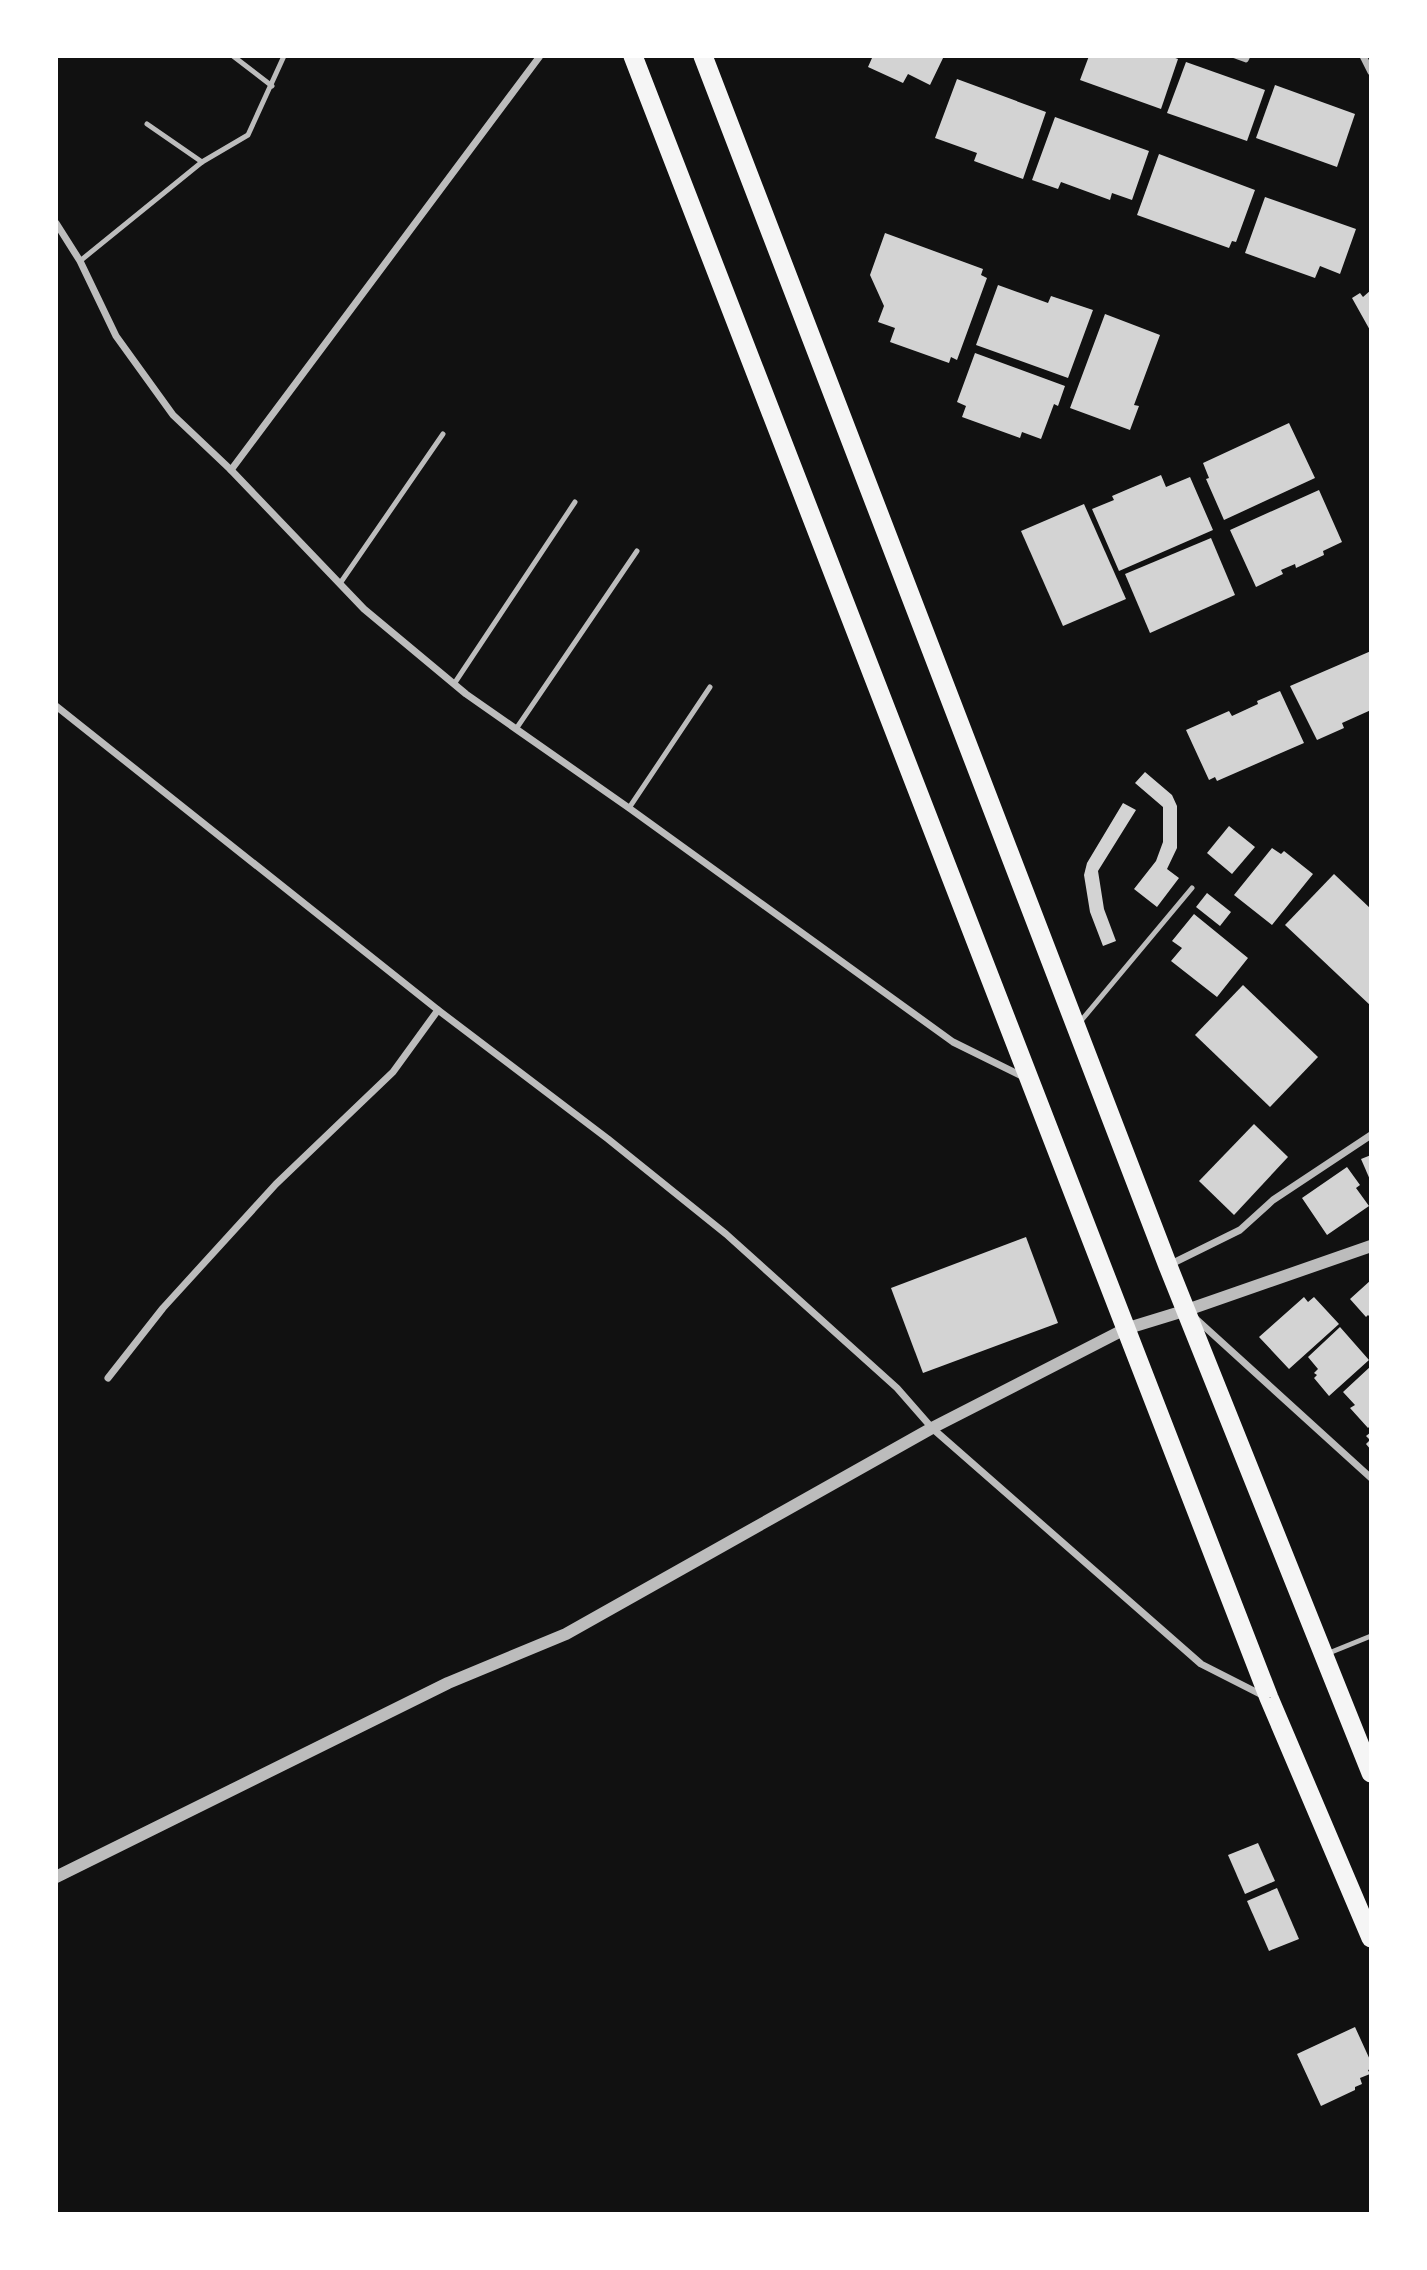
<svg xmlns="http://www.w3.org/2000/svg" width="1427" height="2270" font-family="Spectral,serif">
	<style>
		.building { fill: #d3d3d3 }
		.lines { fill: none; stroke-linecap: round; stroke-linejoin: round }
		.service { stroke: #bcbcbc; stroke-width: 5 }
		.minor { stroke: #bcbcbc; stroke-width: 7 }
		.tertiary { stroke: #bcbcbc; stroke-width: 12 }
		.trunk { stroke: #f5f5f5; stroke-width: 19 }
	</style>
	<rect width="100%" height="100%" fill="#111"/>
	<!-- building -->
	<g class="building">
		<path d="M868,56H944L930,85L908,74L903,83L868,67L872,58Z"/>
		<path d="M1089,56H1170L1178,59L1161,109L1080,80Z"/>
		<path d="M1186,62L1265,90L1247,141L1167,113Z"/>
		<path d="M957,79L1046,112L1023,179L974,161L977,153L935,138Z"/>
		<path d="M1275,85L1355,114L1337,167L1256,138Z"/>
		<path d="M1055,117L1149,151L1132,200L1112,193L1110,200L1061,182L1058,189L1032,180Z"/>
		<path d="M1159,154L1255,190L1236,242L1232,241L1229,248L1137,215Z"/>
		<path d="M1265,197L1356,229L1340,274L1320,266L1315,278L1245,253Z"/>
		<path d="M885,233L983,269L981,275L987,278L957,360L951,357L949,363L890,342L895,328L878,322L884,306L870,275Z"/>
		<path d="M998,285L1048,303L1051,296L1093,310L1068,378L976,345Z"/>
		<path d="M1371,290V332L1352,298L1360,293L1363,297Z"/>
		<path d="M1105,314L1160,335L1134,405L1139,406L1130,430L1070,408Z"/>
		<path d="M975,353L1065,386L1058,406L1054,404L1041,439L1022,432L1020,438L962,417L966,406L957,402Z"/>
		<path d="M1289,423L1315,478L1224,520L1206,479L1209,478L1203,463Z"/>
		<path d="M1161,475L1166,487L1190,477L1213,530L1119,571L1092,509L1114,500L1112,496Z"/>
		<path d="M1319,490L1342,542L1323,551L1324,555L1296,568L1295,564L1281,570L1283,574L1256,587L1230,530Z"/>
		<path d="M1084,504L1126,599L1063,626L1021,531Z"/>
		<path d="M1211,538L1235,595L1150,633L1125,574Z"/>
		<path d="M1371,651V710L1342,723L1344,728L1317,740L1290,686Z"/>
		<path d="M1280,691L1304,743L1217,781L1215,777L1209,780L1186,730L1229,711L1232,716L1258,704L1257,701Z"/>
		<path d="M1145,772L1172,795L1177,806V848L1167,869L1179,878L1157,907L1134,889L1156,861L1163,842V807L1135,783Z"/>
		<path d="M1123,803L1136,810L1098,871L1104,909L1116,941L1103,946L1090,912L1084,875L1087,863Z"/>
		<path d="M1229,826L1255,847L1232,874L1207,853Z"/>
		<path d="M1272,848L1281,854L1284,851L1313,874L1272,925L1234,895Z"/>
		<path d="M1334,874L1371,909V1006L1285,925Z"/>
		<path d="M1207,893L1231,912L1220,926L1196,907Z"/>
		<path d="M1194,914L1248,958L1217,997L1171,961L1182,948L1172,941Z"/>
		<path d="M1243,985L1318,1057L1270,1107L1195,1035Z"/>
		<path d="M1254,1124L1288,1157L1234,1215L1199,1181Z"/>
		<path d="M1371,1155V1182L1361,1159Z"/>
		<path d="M1347,1167L1360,1185L1356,1188L1369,1206L1327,1235L1302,1198Z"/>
		<path d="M1026,1237L1058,1323L923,1373L891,1288Z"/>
		<path d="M1371,1280V1318L1368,1315L1366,1317L1350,1299Z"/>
		<path d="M1304,1297L1308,1302L1314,1297L1339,1324L1289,1369L1259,1337Z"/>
		<path d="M1340,1327L1369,1360L1329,1396L1314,1378L1317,1375L1314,1373L1318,1369L1308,1357Z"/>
		<path d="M1371,1366V1425L1368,1428L1350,1408L1355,1405L1343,1392Z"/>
		<path d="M1371,1432V1450L1366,1444L1370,1440L1366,1436Z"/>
		<path d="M1258,1843L1275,1881L1245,1894L1228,1855Z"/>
		<path d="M1277,1888L1299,1939L1269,1951L1247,1901Z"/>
		<path d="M1355,2027L1371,2062V2069L1368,2070L1370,2074L1360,2078L1362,2084L1355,2087V2090L1321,2106L1297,2054Z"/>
	</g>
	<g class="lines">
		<!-- service -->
		<g class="service">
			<path d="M233,56L272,86"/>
			<path d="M1235,56L1246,60L1248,56"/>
			<path d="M147,124L202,162"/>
			<path d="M80,261L202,162L248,135L284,56"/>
			<path d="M341,582L443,434"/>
			<path d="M454,684L575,502"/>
			<path d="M516,729L637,551"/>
			<path d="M629,808L710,687"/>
			<path d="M1080,1022L1192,888"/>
			<path d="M1329,1653L1371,1636"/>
		</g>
		<!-- minor -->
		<g class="minor">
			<path d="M1363,56L1371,72"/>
			<path d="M56,223L80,261L116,336L173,415L231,470L364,609L466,694L629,808L953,1042L1024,1077"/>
			<path d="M231,470L540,56"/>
			<path d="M56,706L438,1010L608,1139L726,1234L897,1388L932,1428L1201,1664L1262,1695"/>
			<path d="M1169,1265L1240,1230L1273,1200L1371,1135"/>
			<path d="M1195,1318L1371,1478"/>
			<path d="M108,1378L163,1308L276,1184L393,1072L438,1010"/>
		</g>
		<!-- tertiary -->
		<path class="tertiary" d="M56,1877L448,1683L566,1634L932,1428L1125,1329L1187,1310L1371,1246"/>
		<!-- trunk -->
		<g class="trunk">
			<path d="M633,56L1269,1698L1371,1938"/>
			<path d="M703,56L1168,1266L1371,1773"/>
		</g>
	</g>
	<!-- border -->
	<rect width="1427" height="2270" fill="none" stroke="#ffffff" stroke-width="116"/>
</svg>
